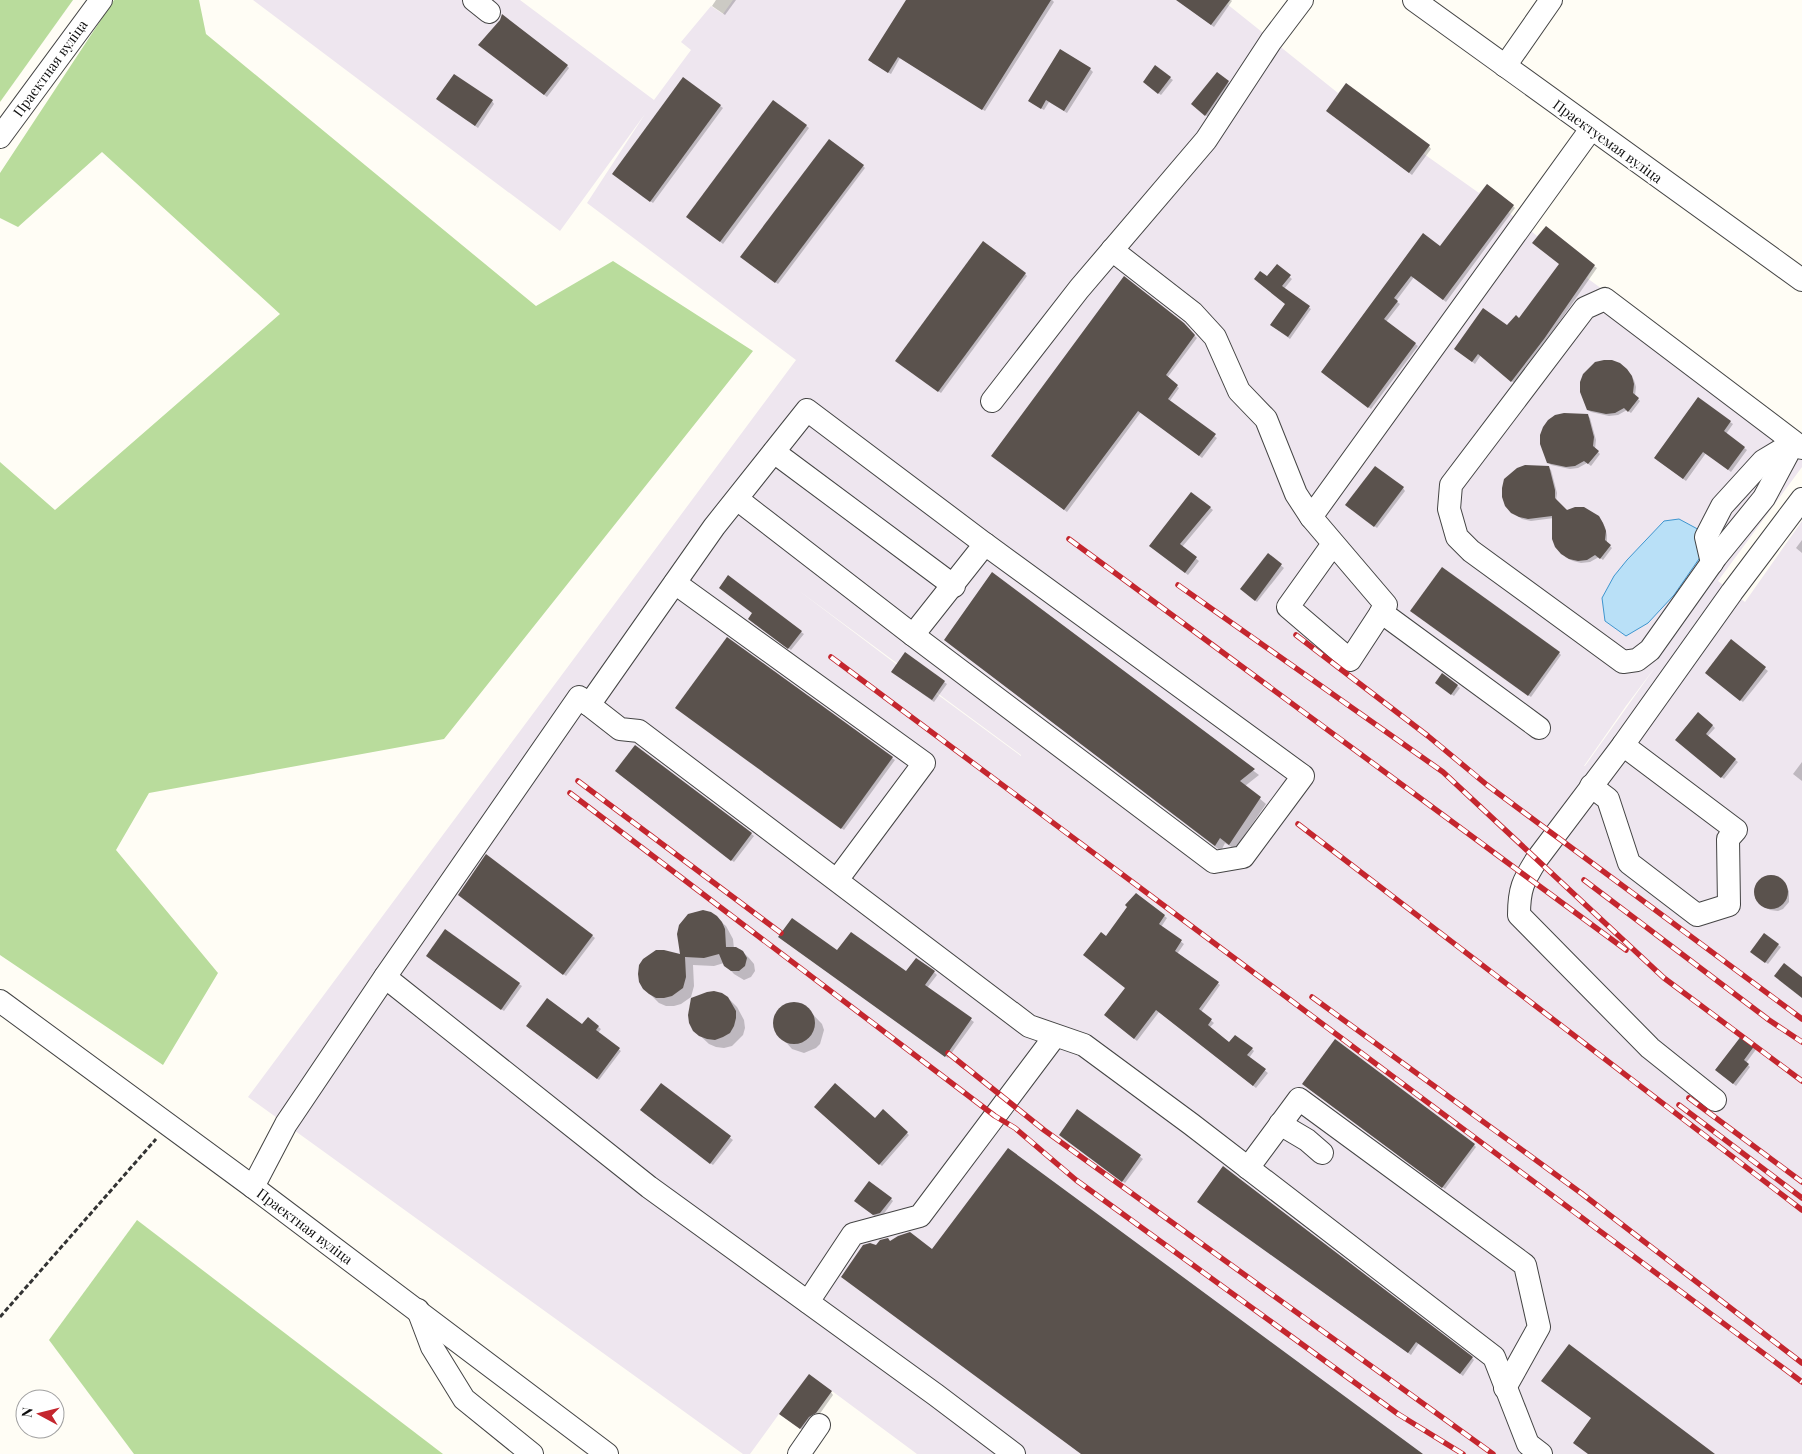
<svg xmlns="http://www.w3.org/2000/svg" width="1802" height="1454" font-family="'Playfair Display',serif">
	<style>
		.industrial { fill: #eee6ef; fill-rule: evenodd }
		.forest { fill: #b9dc9c }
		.water { fill: #b9e0f7; stroke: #3f96cf }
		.shadow { fill: #0003 }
		.building { fill: #5a524d }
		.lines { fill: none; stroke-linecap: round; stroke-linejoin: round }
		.minor-casing { stroke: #444; stroke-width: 24 }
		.path { stroke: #333; stroke-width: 3; stroke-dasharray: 5 2.5; stroke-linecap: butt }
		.minor { stroke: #fff; stroke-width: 22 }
		.rail-casing { stroke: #c4262e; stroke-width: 5.5 }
		.rail { stroke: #fff; stroke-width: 4; stroke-dasharray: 11; stroke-linecap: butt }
		.labels { text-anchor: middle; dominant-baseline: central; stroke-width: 5; stroke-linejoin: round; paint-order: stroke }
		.street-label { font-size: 14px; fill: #111; stroke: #fff }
	</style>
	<rect width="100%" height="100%" fill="#fffdf5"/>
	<!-- industrial -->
	<path class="industrial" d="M253,0H520L654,100L691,50L681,42L711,6L723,14L733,0H1230L1227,4L1338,93L1346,83L1430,145L1424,154L1479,193L1487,184L1514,205L1508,212L1537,236L1546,226L1595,265L1587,278L1802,436V467L1718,581L1745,602L1802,521V1454H917L832,1391L803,1431L779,1414L750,1454H743L248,1097L796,360L587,203L645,114L560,231ZM798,590L1021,755V756L896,664ZM1656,666L1585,766H1584L1626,706Z"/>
	<!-- forest -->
	<g class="forest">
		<path d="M0,0H73L0,102Z"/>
		<path d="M114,0H199L206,34L536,306L613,261L753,351L444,739L149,793L116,850L218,973L163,1065L0,955V462L55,510L280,314L102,152L18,227L0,218V173Z"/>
		<path d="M137,1220L443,1454H134L49,1340Z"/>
	</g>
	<!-- water -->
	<path class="water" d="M1679,519L1705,533L1701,556L1674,595L1648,623L1626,636L1605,621L1602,598L1614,576L1627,560L1664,521Z"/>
	<!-- shadow -->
	<g class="shadow">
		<path d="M716,0H736L725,15L712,6Z"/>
		<path d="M908,0H1052L1054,2L985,111L900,58L891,74L872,63Z"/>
		<path d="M1177,0H1231L1232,1L1214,27Z"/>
		<path d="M482,47L567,66L569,68L547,97Z"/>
		<path d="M1090,69L1093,72L1067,113L1049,102L1044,110L1032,103Z"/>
		<path d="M1170,78L1173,80L1161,95L1147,85Z"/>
		<path d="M683,79L723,108L653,203L616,176Z"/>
		<path d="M1228,82L1230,85L1208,117L1195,106Z"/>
		<path d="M492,101L494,104L478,128L440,102Z"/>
		<path d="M773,101L809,128L723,244L690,219Z"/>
		<path d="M1330,113L1429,146L1431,149L1412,175Z"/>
		<path d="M863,166L865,168L778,284L744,259Z"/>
		<path d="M1513,206L1515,208L1446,302L1414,277L1396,301L1400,304L1386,322L1418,346L1371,409L1325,375L1423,235L1441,248Z"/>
		<path d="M1277,266L1292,279L1284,289L1311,309L1290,339L1274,327L1286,304L1267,277Z"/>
		<path d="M1594,266L1597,268L1546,341L1514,383L1481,355L1475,364L1458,351L1519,320Z"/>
		<path d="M1025,274L1027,276L941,393L899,363Z"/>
		<path d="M1183,324L1197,338L1167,378L1179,388L1169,402L1217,438L1202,458L1141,412L1067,512L995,458Z"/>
		<path d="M1629,373L1634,380L1636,387L1635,396L1640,401L1631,413L1627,410L1618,415L1609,416L1591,412L1588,410Z"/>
		<path d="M1587,415L1590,418L1596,440L1595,449L1600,454L1591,466L1587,463L1578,468L1570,469L1551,465L1548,462Z"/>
		<path d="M1730,422L1733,424L1726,434L1747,450L1731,472L1706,453L1686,481L1657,460Z"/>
		<path d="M1548,467L1551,470L1557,493L1556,501L1567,511L1601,520L1605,527L1607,535V543L1612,548L1603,560L1599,557L1590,562L1581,563L1573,561L1565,557L1554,518L1531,521L1522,519L1512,512Z"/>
		<path d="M1403,488L1405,491L1377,528L1349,507Z"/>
		<path d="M1191,493L1213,510L1182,547L1199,561L1188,575L1153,548Z"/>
		<path d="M1802,540V553L1796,548Z"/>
		<path d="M1268,555L1284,568L1257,602L1244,591Z"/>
		<path d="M992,573L1259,775L1245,786L1266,804L1235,849L1225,843L1221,851L945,640Z"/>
		<path d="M1414,613L1559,653L1561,655L1531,697Z"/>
		<path d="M751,621L801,632L804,634L791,650Z"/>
		<path d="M1731,641L1768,671L1743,702L1708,675Z"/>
		<path d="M895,674L944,682L947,684L934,702Z"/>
		<path d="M1442,675L1460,688L1454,696L1439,686Z"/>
		<path d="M679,710L892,758L895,760L844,830Z"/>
		<path d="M1712,725L1715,728L1707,737L1738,762L1724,779L1679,742Z"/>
		<path d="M636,747L754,836L734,862L619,774Z"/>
		<path d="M1802,762V781L1793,774Z"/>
		<path d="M487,856L595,938L566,976L462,897Z"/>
		<path d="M1770,877L1780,880L1789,891V902L1783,909L1778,911L1770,910L1761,904L1756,896V891L1760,882Z"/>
		<path d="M1136,894L1167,918L1161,927L1184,944L1177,954L1220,985L1201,1012L1214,1023L1209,1028L1230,1044L1252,1049L1254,1051L1249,1058L1268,1073L1256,1088L1159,1012L1137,1041L1108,1018L1126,988L1107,938Z"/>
		<path d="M696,912L710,913L726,926L733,939L734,949H740L749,958L754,964L755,971L751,977L744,980L734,974L724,963L714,966L693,965L694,986L691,997L681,1004L674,1006H666L659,1003L644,988L681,955L689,915Z"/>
		<path d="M782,939L838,952L907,973L933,971L937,975L927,988L974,1022L948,1058Z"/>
		<path d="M1778,945L1781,947L1768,964L1754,954Z"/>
		<path d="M430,959L519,984L522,986L504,1011Z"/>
		<path d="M728,998L737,1007L744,1020L745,1028L743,1035L732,1046L724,1048L716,1047L709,1044L694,1030Z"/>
		<path d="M789,1003L803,1004L822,1024L824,1030L820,1044L816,1048L804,1053L792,1049L775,1030L774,1017L778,1011Z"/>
		<path d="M588,1019L601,1029L598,1033L621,1051L599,1080L530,1028L582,1026Z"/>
		<path d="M1742,1036L1757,1048L1746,1063L1750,1067L1736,1086L1719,1072Z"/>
		<path d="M661,1085L733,1140L713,1165L644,1113Z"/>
		<path d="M1306,1086L1474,1145L1476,1147L1445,1189Z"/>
		<path d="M815,1107L875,1120L883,1111L909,1135L882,1166Z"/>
		<path d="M1078,1111L1143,1159L1125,1183L1063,1137Z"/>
		<path d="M891,1199L893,1201L883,1215L876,1217L858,1204Z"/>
		<path d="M1201,1204L1472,1358L1474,1360L1463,1376L1419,1343L1411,1355Z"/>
		<path d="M831,1392L833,1395L819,1415L803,1430L783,1416Z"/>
	</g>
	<!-- building -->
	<g class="building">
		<path d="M906,0H1051L982,110L898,57L888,73L868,60Z"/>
		<path d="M1176,0H1230L1211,25Z"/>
		<path d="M502,14L568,65L544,95L478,45L500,20Z"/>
		<path d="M1060,49L1091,68L1064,111L1046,100L1041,109L1028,101Z"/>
		<path d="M1155,65L1171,77L1158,94L1143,82Z"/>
		<path d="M1217,72L1229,81L1205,116L1191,104Z"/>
		<path d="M454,74L493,100L475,126L436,99Z"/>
		<path d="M683,77L721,105L650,202L612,174Z"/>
		<path d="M1346,83L1430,145L1409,173L1326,111Z"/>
		<path d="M773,100L807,125L720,242L686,217Z"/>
		<path d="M829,139L864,165L775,283L740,257Z"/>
		<path d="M1487,184L1514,205L1443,300L1411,276L1394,298L1398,301L1384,319L1416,343L1368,408L1321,372L1423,233L1440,246Z"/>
		<path d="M1546,226L1595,265L1544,339L1511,382L1478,354L1472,362L1454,349L1483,308L1507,325L1516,315L1519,318L1559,264L1532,243Z"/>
		<path d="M983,241L1026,273L938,392L895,361Z"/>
		<path d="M1277,264L1291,275L1282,286L1310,306L1288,337L1270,325L1285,304L1254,279L1260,271L1267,276Z"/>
		<path d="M1124,276L1184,323L1195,335L1166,375L1178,385L1168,399L1216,434L1199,456L1138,411L1064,510L991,456Z"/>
		<path d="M1604,360H1612L1620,363L1627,369L1632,376L1634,384L1633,393L1639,398L1628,412L1624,408L1615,413L1606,414L1587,410L1580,392V382L1583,374L1595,362Z"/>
		<path d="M1698,397L1731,421L1724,431L1745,447L1728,470L1703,452L1683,479L1654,458Z"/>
		<path d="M1564,413L1588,414L1594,437L1593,446L1599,451L1588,464L1584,461L1575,466L1566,467L1547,463L1540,444V435L1543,427L1548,420L1555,415Z"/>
		<path d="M1525,465L1549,466L1555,490V498L1567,510L1575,507H1584L1599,516L1603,523L1606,531L1605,540L1611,545L1600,559L1595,555L1587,560L1578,561L1569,559L1561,554L1555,547L1552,539V516L1528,519L1519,517L1511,513L1505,506L1502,497V488L1504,479L1517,468Z"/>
		<path d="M1375,466L1404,487L1374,527L1345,505Z"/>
		<path d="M1191,492L1211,507L1180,544L1197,557L1185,573L1149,546Z"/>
		<path d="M1268,553L1282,564L1255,601L1240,589Z"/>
		<path d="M1442,567L1560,652L1528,696L1410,611Z"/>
		<path d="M992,572L1255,769L1240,781L1261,797L1229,845L1220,838L1215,846L944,640Z"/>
		<path d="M728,575L802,631L788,649L748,619L752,613L719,588Z"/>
		<path d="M727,637L893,757L841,829L675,708Z"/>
		<path d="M1731,639L1766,667L1740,701L1705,673Z"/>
		<path d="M905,652L945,681L932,700L891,672Z"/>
		<path d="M1442,673L1458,685L1451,695L1435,683Z"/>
		<path d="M1698,712L1713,725L1706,734L1736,759L1721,778L1675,740Z"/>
		<path d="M635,745L752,833L731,861L615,771Z"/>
		<path d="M486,854L593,935L563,975L458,895Z"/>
		<circle cx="1771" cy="892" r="17"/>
		<path d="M1136,893L1165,915L1159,924L1182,940L1175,951L1219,982L1199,1009L1212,1019L1208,1025L1229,1042L1235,1035L1253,1048L1247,1055L1266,1069L1253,1086L1156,1010L1134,1039L1104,1015L1125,988L1083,955L1101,932L1106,936L1127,907L1125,905Z"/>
		<path d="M703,910L711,912L717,916L722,922L725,929L726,947H736L743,951L747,958L745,966L739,971H731L724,966L719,954L704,958L685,957L686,977L683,988L672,996L664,998H656L649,994L643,989L639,982L638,974L639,965L643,959L656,950H664L680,954L677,934L679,925L688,914Z"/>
		<path d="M792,918L837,950L851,932L906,971L916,958L935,971L925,985L972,1018L945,1057L778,937Z"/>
		<path d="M445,929L520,983L501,1010L426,956Z"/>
		<path d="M1764,933L1779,944L1765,963L1750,952Z"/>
		<path d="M1784,963L1802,977V998L1774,976Z"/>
		<path d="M714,991L722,993L728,997L736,1011V1018L734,1026L730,1033L723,1037L715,1040L707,1039L699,1036L693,1031L689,1023L688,1015L691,998L707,992Z"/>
		<path d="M547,998L582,1024L588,1017L599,1026L596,1030L620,1048L597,1079L526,1026Z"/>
		<circle cx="794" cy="1023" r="21"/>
		<path d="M1742,1035L1755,1045L1744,1060L1749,1064L1733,1084L1715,1070Z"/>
		<path d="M1335,1039L1475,1144L1442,1188L1302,1084Z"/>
		<path d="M661,1083L731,1136L710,1164L640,1110Z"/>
		<path d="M835,1083L875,1118L883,1109L908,1132L879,1165L814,1107Z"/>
		<path d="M1077,1109L1141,1155L1122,1182L1059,1135Z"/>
		<path d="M1008,1148L1423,1454H1081L841,1277L863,1245L870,1243L876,1245L880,1240L888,1238L890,1241L898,1236L910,1232L932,1249Z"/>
		<path d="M1223,1166L1473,1357L1460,1374L1416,1342L1408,1353L1197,1202Z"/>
		<path d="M869,1181L892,1198L880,1213L873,1215L854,1201Z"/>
		<path d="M1569,1344L1715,1454H1588L1573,1443L1591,1418L1541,1381Z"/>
		<path d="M809,1374L832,1391L816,1413L809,1417L800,1429L779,1414Z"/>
	</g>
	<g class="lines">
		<!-- minor casing -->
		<g class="minor-casing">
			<g id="minor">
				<path d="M474,0L489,12"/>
				<path d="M1414,0L1802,280"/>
				<path d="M1505,66L1551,0"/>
				<path d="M0,137L101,0"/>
				<path d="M1112,250L1193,313L1215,337L1239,391L1266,419L1296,494L1311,517L1591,129"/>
				<path d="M992,401L1079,289L1206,140L1271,41L1302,0"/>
				<path d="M1794,442L1764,498L1716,557L1650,650L1637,660L1623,662L1471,551L1457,537L1449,509L1451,485L1585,308L1605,299L1802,448"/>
				<path d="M774,452L954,586"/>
				<path d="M1311,517L1386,605L1350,660L1288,607L1333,544"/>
				<path d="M1712,563L1706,537L1722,506L1763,461L1793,443"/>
				<path d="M675,583L924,763L837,880"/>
				<path d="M1381,612L1539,728"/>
				<path d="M913,635L1214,862L1243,857L1303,776L985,544"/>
				<path d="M589,705L714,527L807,410L985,544L913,635L737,499"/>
				<path d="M1591,786L1608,799L1629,863L1697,915L1729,905L1728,839L1736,830L1623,745"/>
				<path d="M385,977L649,1187L936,1395L1014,1454"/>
				<path d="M0,1001L253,1187L607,1454"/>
				<path d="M1715,1100L1650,1048L1519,915C1519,889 1523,881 1537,859L1623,745L1732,592L1802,499"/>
				<path d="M1280,1124L1307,1140L1322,1153"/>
				<path d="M1248,1168L1299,1099L1525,1265L1539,1327L1505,1388"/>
				<path d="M253,1187L286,1124L385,977L579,697L620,729L639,731L1029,1026L1084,1045L1191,1124L1494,1357L1528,1444L1541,1454"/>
				<path d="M808,1302L853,1234L920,1216L1055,1036"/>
				<path d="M418,1310L432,1347L464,1399L532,1454"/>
				<path d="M799,1454L819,1425"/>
			</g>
		</g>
		<!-- path -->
		<path class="path" d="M0,1317L156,1139"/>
		<!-- minor -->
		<use href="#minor" class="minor"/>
		<!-- rail casing -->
		<g class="rail-casing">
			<g id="rail">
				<path d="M1069,539L1626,950"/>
				<path d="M1178,585L1443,772L1664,978L1802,1081"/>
				<path d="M1296,635L1428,736L1487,785L1802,1019"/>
				<path d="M831,657L1802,1382"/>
				<path d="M578,781L781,933"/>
				<path d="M570,793L995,1116L1015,1128L1076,1180L1398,1414L1463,1454"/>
				<path d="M1298,824L1802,1210"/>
				<path d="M1584,880L1769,1020L1802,1042"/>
				<path d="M1312,997L1581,1193L1802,1363"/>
				<path d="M948,1053L1044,1130L1493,1454"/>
				<path d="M1689,1098L1802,1182"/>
				<path d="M1679,1105L1802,1198"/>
			</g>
		</g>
		<!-- rail -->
		<use href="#rail" class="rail"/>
	</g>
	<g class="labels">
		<!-- street labels -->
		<g class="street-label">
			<text transform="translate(50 68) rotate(-54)">Праектная вуліца</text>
			<text transform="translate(1608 141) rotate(36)">Праектуемая вуліца</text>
			<text transform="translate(305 1226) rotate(37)">Праектная вуліца</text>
		</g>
	</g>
	<!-- north arrow -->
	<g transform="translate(40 1414) rotate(277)"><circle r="24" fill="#ffffff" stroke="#a0a0a0"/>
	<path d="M0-4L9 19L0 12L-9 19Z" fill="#c4262e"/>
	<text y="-8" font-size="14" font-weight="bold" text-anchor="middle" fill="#111111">N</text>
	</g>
</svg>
